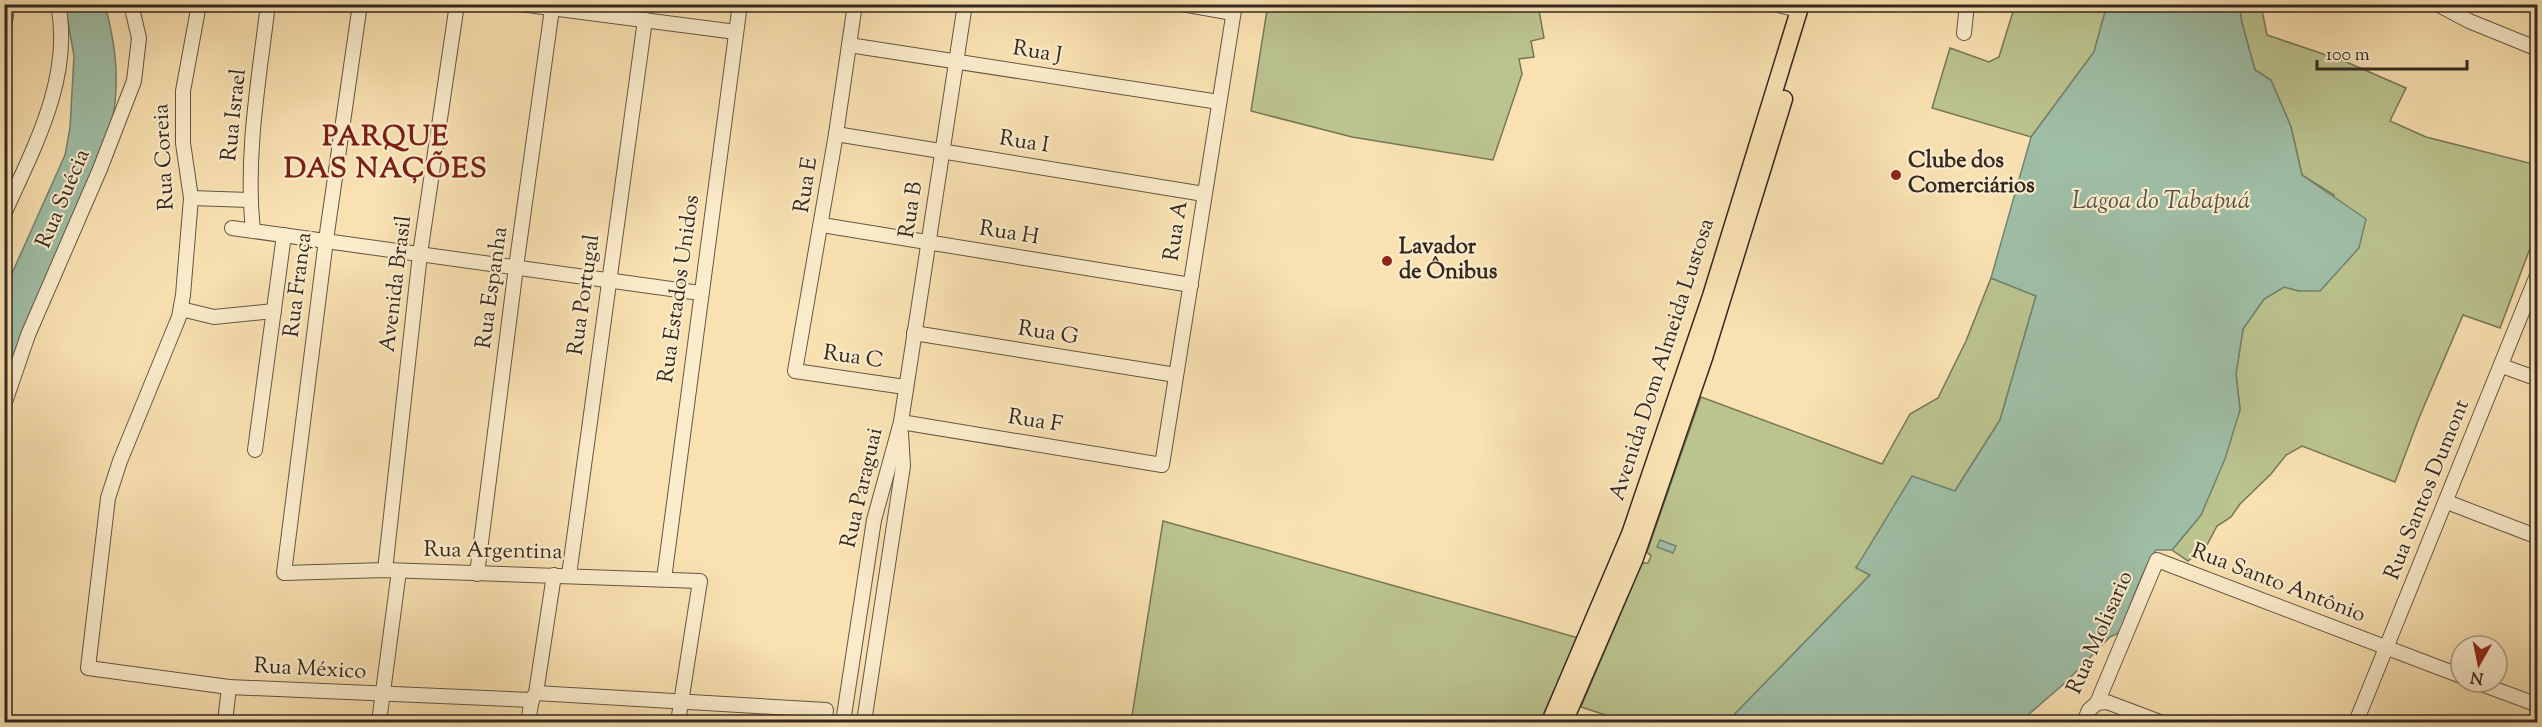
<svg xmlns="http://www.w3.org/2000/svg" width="2542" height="727" font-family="'Sorts Mill Goudy',serif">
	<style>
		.green { fill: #bbc38e; stroke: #777658; stroke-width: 1.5 }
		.water { fill: #9fbea6; stroke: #748271; stroke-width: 1.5 }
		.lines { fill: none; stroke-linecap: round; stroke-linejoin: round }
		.minor-casing { stroke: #645645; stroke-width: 16 }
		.major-casing { stroke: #332821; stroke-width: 19 }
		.minor { stroke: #fbeccc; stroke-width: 14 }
		.major { stroke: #f9e1b1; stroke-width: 16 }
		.poi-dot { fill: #8f2418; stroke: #fbeccc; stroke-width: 2 }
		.labels { text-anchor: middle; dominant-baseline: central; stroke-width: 4.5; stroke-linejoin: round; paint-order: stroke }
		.street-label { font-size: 22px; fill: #332821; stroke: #fbeccc }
		.poi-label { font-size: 22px; font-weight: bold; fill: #332821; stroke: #fbeccc; text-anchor: start }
		.water-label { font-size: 24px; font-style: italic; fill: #535549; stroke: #fbeccc }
		.district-label { font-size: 28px; font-weight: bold; letter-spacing: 1.5px; fill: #7a1f14; stroke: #fbeccc }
	</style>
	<rect width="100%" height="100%" fill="#f9e1b1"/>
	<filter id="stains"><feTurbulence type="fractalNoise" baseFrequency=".00333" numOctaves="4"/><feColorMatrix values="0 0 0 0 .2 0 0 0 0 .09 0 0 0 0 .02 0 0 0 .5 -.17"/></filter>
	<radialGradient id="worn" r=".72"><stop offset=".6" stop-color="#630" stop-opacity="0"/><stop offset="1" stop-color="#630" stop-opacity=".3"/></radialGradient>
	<!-- green -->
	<g class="green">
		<path d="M1268,4L1538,5L1544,38L1531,41L1534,57L1519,59L1522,74L1493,160L1352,137L1251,111Z"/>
		<path d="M2015,5H2107L2094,52L2031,137L1932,108L1950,48L1989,62L1999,57Z"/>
		<path d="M2239,5H2261L2267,35L2344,61L2406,88L2390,121L2426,137L2537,165V230L2500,328L2463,315L2419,418L2395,482L2302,446L2286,455L2271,474L2240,504L2231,517L2217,526L2207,545L2188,561L2172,550L2201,515L2240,410L2236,374L2243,329L2264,299L2284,287L2299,291L2334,195L2302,175L2291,127L2271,80L2255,70L2242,23Z"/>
		<path d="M1991,278L2036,296L2000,420L1955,491L1856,567L1870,575L1727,722H1627L1581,707L1642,563H1648L1651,556L1647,552L1701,397L1882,464L1910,414L1938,398L1966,341Z"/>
		<path d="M1163,521L1520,621L1578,638L1540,722H1131Z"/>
	</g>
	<!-- water -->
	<g class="water">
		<path d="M65,5H105C116,46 120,81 112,122L5,389V289L65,155L70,128L74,56Z"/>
		<path d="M2107,5H2239L2242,23L2255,70L2271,80L2291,127L2302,175L2366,219L2359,248L2320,291H2299L2284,287L2264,299L2243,329L2236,374L2240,410L2225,459L2201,515L2172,550H2156C2142,569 2130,609 2119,633L2110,637L2066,682L2020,722H1727L1870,575L1856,568L1912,476L1955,491L2000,420L2036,296L1991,278L2031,137L2094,52Z"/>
		<path d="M1660,540L1676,546L1673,553L1657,547Z"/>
	</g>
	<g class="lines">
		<!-- minor casing -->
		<g class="minor-casing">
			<g id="minor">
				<path d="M199,4L183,91V143L191,198L183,295L179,317L120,461L108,498L88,668L229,687L532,700"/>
				<path d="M360,4L326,240L284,573L385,570L700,581L678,722"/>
				<path d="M520,4L736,32"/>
				<path d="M855,4L836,134L795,371L905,387"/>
				<path d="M1182,4L1233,13"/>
				<path d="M1774,4L1799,10"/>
				<path d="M2437,4L2469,21L2538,49"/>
				<path d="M4,26L8,4"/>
				<path d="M1964,33L1967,4"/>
				<path d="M849,45L1219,102"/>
				<path d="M836,134L1204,194"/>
				<path d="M191,198L249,200"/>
				<path d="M4,214C33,149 73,78 58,4"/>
				<path d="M822,225L1191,285"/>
				<path d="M232,228L700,293"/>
				<path d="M253,230C245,155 259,79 268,4"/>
				<path d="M181,309L214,317L274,311"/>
				<path d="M914,333L1176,375"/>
				<path d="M2502,366L2538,379"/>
				<path d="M4,405L28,335L100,169L134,81L139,38L131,4"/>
				<path d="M901,422L1162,465L1235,4"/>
				<path d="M255,450L284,235"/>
				<path d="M2447,502L2538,537"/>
				<path d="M385,570L420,254L457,4"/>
				<path d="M477,574L516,267L552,9"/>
				<path d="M569,575L645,20"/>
				<path d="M664,579L740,4"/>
				<path d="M2476,682L2538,705"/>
				<path d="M536,693L826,710L824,722"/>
				<path d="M2097,703L2107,702L2160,722"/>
				<path d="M225,722L229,687"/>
				<path d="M379,722L399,571"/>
				<path d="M528,722L532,699L536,693L554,575"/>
				<path d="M843,722L874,520L901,422L965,4"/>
				<path d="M864,722L903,466L901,433"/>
				<path d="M2084,722L2089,710L2097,703L2157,560L2461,676"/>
				<path d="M2356,722L2538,273"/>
			</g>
		</g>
		<!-- major casing -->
		<g class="major-casing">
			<g id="major">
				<path d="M1550,722L1630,534L1711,296L1801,4"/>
				<path d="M1564,722L1635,558L1704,358L1784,99"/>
			</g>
		</g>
		<!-- minor -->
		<use href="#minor" class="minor"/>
		<!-- major -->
		<use href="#major" class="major"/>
	</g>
	<!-- markers -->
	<g class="poi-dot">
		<circle cx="1896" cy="175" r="6"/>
		<circle cx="1387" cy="261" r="6"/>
	</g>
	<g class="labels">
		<!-- street labels -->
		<g class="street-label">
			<text transform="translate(1037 53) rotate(9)">Rua J</text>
			<text transform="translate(235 115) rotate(-84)">Rua Israel</text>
			<text transform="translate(1024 143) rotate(9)">Rua I</text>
			<text transform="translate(165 157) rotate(-93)">Rua Coreia</text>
			<text transform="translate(807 185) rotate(-81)">Rua E</text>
			<text transform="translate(64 199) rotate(-67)">Rua Suécia</text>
			<text transform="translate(912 210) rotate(-81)">Rua B</text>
			<text transform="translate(1177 231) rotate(-81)">Rua A</text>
			<text transform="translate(1009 234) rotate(9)">Rua H</text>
			<text transform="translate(397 284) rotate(-83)">Avenida Brasil</text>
			<text transform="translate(299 285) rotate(-83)">Rua França</text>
			<text transform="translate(493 288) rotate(-82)">Rua Espanha</text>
			<text transform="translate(680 289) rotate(-82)">Rua Estados Unidos</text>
			<text transform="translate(585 295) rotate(-82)">Rua Portugal</text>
			<text transform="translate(1048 334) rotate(9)">Rua G</text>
			<text transform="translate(853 358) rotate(8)">Rua C</text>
			<text transform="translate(1663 360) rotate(-72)">Avenida Dom Almeida Lustosa</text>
			<text transform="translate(1035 422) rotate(9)">Rua F</text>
			<text transform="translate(863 488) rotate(-77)">Rua Paraguai</text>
			<text transform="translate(2428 490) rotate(-68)">Rua Santos Dumont</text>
			<text transform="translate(493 552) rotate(1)">Rua Argentina</text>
			<text transform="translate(2278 584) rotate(21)">Rua Santo Antônio</text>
			<text transform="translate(2101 633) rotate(-66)">Rua Molisario</text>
			<text transform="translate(310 670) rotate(3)">Rua México</text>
		</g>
		<!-- poi labels -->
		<g class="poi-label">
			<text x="1908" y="162">Clube dos<tspan x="1908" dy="25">Comerciários</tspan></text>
			<text x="1399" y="248">Lavador<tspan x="1399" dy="25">de Ônibus</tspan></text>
		</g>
		<!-- water labels -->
		<g class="water-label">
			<text x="2161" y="202">Lagoa do Tabapuá</text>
		</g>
		<!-- district labels -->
		<g class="district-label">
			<text x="386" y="138">PARQUE<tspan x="386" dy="32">DAS NAÇÕES</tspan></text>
		</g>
	</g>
	<!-- margin -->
	<rect width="2542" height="727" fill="none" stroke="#f9e1b1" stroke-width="24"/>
	<rect x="6" y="6" width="2530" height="715" fill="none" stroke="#332821" stroke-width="3"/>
	<rect x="12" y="12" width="2518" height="703" fill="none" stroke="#332821" stroke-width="1.5"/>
	<!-- north arrow -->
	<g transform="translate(2479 664) rotate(189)"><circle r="28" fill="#fbeccc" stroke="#ab9e88" stroke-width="1.5"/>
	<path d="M0-4.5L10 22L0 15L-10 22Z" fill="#8f2418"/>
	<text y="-9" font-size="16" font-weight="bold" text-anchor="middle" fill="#332821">N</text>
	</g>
	<!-- scale -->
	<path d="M2317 60v9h150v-9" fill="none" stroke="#332821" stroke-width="3"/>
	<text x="2326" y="60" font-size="18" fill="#332821" stroke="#fbeccc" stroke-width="4.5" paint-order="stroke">100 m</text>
	<rect width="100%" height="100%" filter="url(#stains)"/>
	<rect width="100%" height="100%" fill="url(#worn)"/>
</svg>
